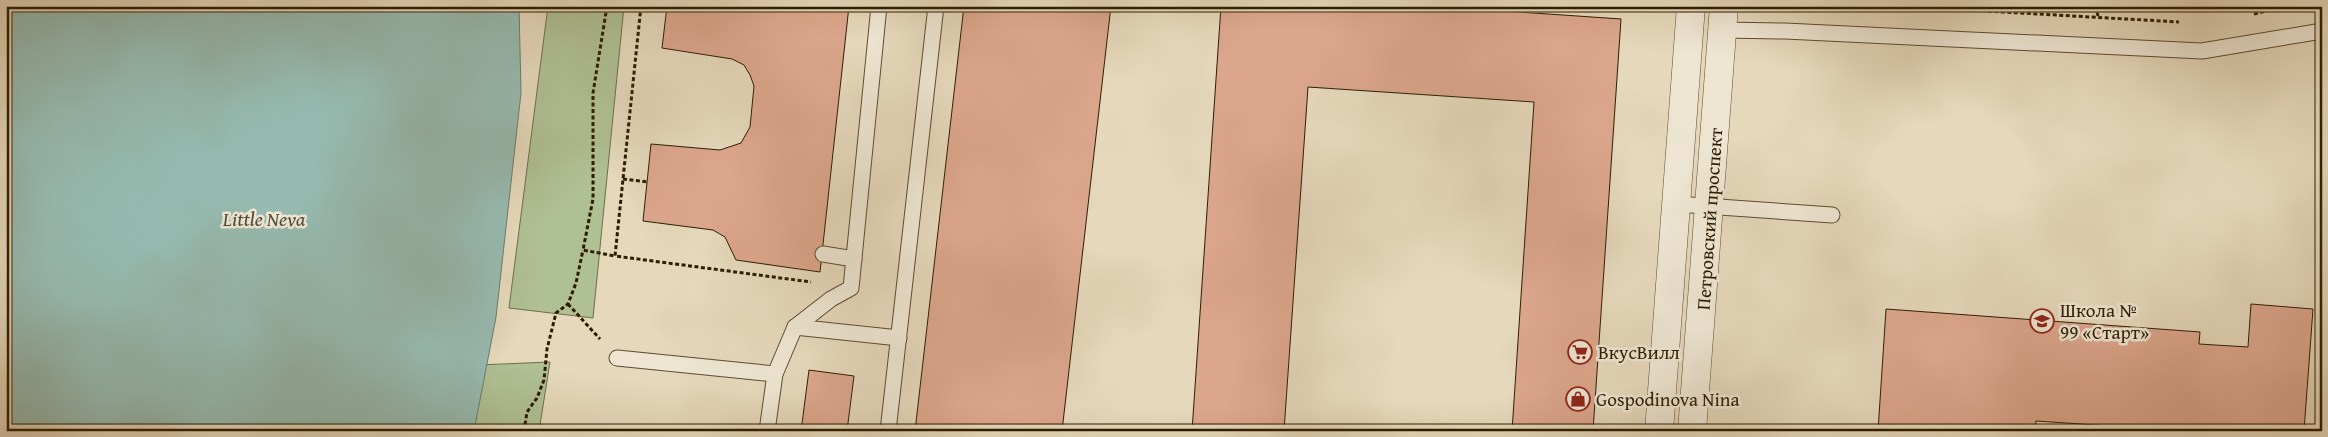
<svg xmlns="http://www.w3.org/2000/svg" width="2328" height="437" font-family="'Gentium Book Plus',serif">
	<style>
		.green { fill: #afc094; stroke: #6e6e4b }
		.water { fill: #96bab0; stroke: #6c7b6a }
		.building { fill: #dca68c; stroke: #2e1d02 }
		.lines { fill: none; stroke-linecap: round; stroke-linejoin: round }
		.service-casing { stroke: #5c4c30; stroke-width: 17 }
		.tertiary-casing { stroke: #5c4c30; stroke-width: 29 }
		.path { stroke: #2e1d02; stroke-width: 3; stroke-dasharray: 4 2.5; stroke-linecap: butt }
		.service { stroke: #eee6d3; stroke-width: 15 }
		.tertiary { stroke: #eee6d3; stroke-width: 28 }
		.labels { text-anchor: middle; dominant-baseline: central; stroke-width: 5; stroke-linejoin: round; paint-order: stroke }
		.street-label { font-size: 19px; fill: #2e1d02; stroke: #eee6d3 }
		.poi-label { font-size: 19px; fill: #2e1d02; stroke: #eee6d3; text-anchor: start }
		.water-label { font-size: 20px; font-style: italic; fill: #4d4c36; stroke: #eee6d3 }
	</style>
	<rect width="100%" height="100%" fill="#e5d8bb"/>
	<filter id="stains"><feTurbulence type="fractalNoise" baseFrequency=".004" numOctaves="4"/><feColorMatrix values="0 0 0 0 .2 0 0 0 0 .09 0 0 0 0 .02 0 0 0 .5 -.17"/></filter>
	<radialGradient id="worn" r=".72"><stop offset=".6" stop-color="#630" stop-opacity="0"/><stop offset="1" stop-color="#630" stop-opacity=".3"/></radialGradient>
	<!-- green -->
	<g class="green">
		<path d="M548,6H624L593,318L509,308Z"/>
		<path d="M550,362L539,431H465L478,365Z"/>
	</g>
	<!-- water -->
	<path class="water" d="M6,6H519L521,93L496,317L474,431H6Z"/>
	<!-- building -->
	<g class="building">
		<path d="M667,6H849L820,272L736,260L725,237L713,230L643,221L651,144L720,150L741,143L750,127L754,86L750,75L744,65L732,59L662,48Z"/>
		<path d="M964,6H1111L1062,431H915Z"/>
		<path d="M1221,6H1268L1331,11V6H1431L1621,19L1593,431H1512L1534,102L1308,87L1284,431H1192Z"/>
		<path d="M2251,304L2313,309L2304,431H2186L2036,421L2035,431H1878L1886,309L2200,332L2199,344L2248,347Z"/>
		<path d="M809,370L854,376L847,431H801Z"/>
	</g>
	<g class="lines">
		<!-- service casing -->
		<g class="service-casing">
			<g id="service">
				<path d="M1723,30L1785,31L2202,51L2322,31"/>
				<path d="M1676,204L1832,215"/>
				<path d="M823,254L854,259"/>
				<path d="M795,327L831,299L851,288L879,6"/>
				<path d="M617,358L775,374"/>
				<path d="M767,431L775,374L795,327L899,338"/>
				<path d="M888,431L936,6"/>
			</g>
		</g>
		<!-- tertiary casing -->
		<g class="tertiary-casing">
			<g id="tertiary">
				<path d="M1659,431L1691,6"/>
				<path d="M1692,431L1724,6"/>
			</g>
		</g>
		<!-- path -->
		<g class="path">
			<path d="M607,6L593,93V199L583,250L615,256"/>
			<path d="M641,6L615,256L811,282"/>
			<path d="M647,6L666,7"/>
			<path d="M1897,6L2179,22"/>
			<path d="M2096,6L2098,16"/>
			<path d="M2254,14L2288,6"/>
			<path d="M623,179L648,182"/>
			<path d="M568,304L600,339"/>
			<path d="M524,431L527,412L537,398L544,380L547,349L556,313L568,304L576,283L583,250"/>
		</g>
		<!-- service -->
		<use href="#service" class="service"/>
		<!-- tertiary -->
		<use href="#tertiary" class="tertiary"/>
	</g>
	<!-- icons -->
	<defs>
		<g id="school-ring" transform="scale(1.25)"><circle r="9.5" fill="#eee6d3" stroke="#8f2418" stroke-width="1.5"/><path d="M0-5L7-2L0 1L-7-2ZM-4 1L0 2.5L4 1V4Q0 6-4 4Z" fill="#8f2418"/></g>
		<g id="supermarket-ring" transform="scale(1.25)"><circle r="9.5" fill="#eee6d3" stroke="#8f2418" stroke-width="1.5"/><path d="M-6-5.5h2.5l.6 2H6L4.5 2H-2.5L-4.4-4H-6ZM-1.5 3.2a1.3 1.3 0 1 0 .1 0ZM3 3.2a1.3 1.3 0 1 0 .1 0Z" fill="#8f2418"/></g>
		<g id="shop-ring" transform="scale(1.25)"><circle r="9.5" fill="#eee6d3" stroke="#8f2418" stroke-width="1.5"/><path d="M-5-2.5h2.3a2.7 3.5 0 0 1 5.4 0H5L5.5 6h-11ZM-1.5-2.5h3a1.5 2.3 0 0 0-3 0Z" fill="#8f2418"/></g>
	</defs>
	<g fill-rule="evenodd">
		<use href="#school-ring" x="2042" y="321"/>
		<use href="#supermarket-ring" x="1580" y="352"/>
		<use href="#shop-ring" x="1578" y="399"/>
	</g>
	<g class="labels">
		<!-- street labels -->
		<g class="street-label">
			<text transform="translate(1709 219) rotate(-86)">Петровский проспект</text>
		</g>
		<!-- poi labels -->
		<g class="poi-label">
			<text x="2060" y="310">Школа №<tspan x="2060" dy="22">99 «Старт»</tspan></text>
			<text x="1598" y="352">ВкусВилл</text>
			<text x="1596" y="399">Gospodinova Nina</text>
		</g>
		<!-- water labels -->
		<g class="water-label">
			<text x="264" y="218">Little Neva</text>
		</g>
	</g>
	<!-- margin -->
	<rect width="2328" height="437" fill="none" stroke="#e5d8bb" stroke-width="25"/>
	<rect x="8" y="8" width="2313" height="422" fill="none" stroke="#2e1d02" stroke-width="2.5"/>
	<rect x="12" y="12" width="2303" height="412" fill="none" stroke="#2e1d02"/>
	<rect width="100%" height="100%" filter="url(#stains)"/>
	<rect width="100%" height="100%" fill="url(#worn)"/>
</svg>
